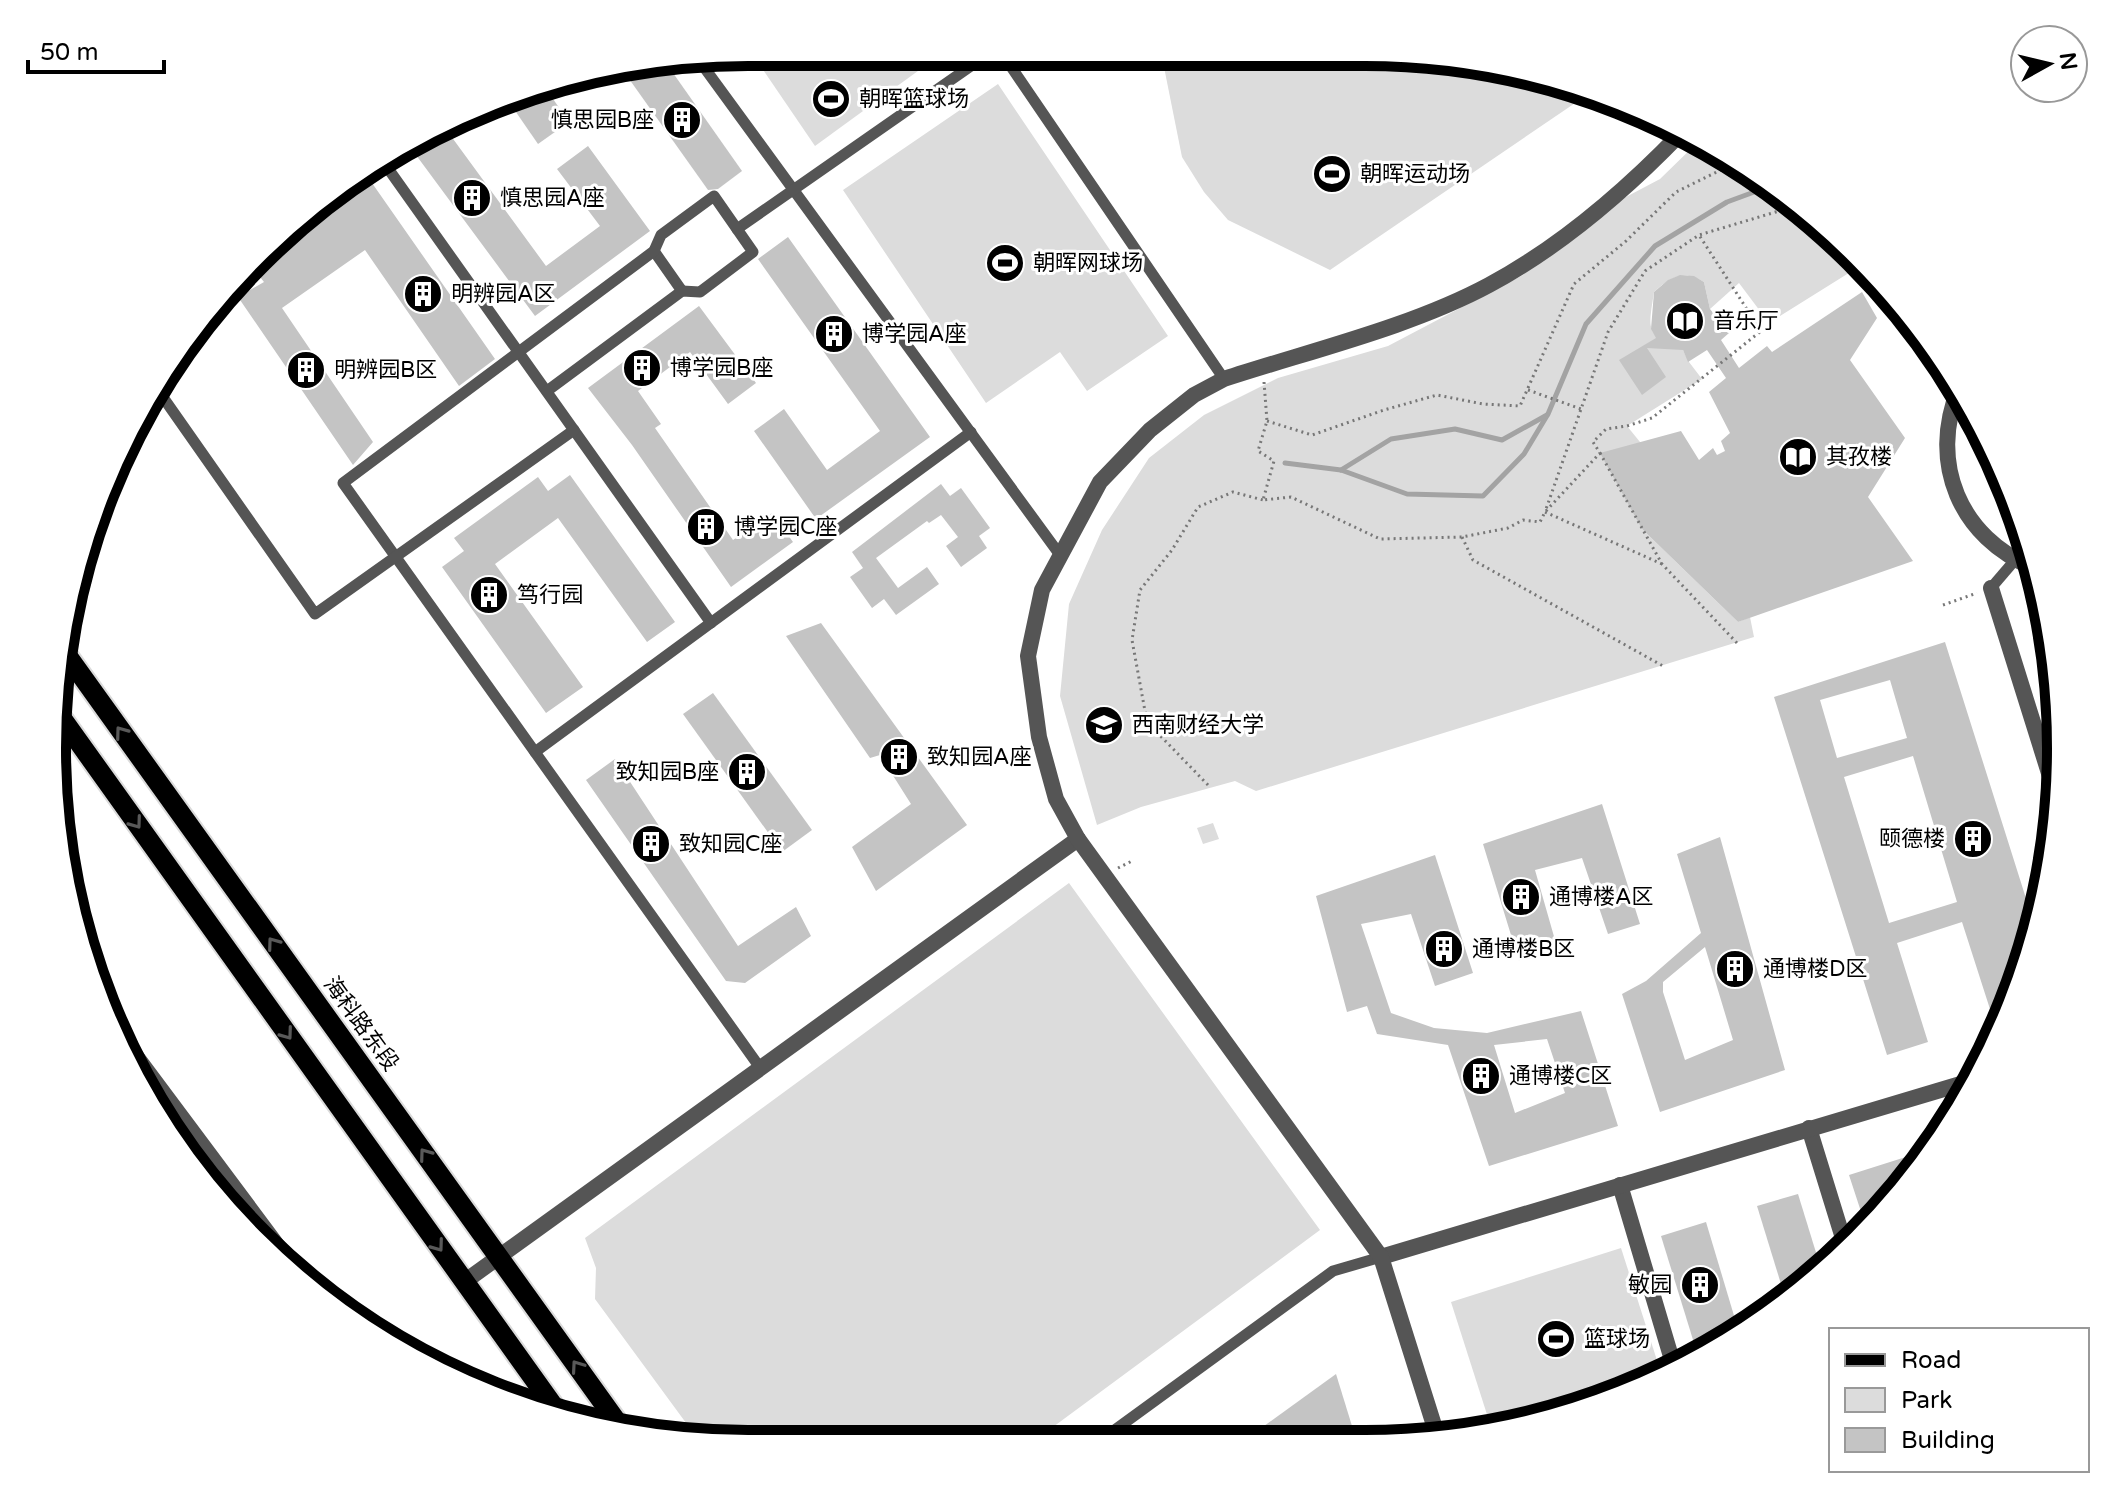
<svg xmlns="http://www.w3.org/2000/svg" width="2113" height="1496" font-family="'Varela Round','Noto Sans SC',sans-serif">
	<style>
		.green { fill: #dcdcdc }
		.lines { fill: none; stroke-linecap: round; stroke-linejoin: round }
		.stream { stroke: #a3a3a3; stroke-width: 5 }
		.building { fill: #c4c4c4; fill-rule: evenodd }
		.primary-casing { stroke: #dbdbdb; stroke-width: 24 }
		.path { stroke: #777; stroke-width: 3; stroke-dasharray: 2 4; stroke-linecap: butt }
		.service { stroke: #555; stroke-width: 11 }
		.minor { stroke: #555; stroke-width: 16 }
		.primary { stroke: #000; stroke-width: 20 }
		.oneway { stroke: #595959 }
		.labels { text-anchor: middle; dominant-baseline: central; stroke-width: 6; stroke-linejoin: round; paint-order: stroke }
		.poi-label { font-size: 22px; fill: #000; stroke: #fff; text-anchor: start }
		.street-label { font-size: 22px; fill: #000; stroke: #fff }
		.rim { fill: none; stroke: #000; stroke-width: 10 }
	</style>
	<rect width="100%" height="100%" fill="#fff"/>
	<!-- green -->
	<g class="green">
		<path d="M751,52H944L815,146Z"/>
		<path d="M1161,52H1365L1501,65L1584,97L1330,270L1228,220L1204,192L1182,157Z"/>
		<path d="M998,84L1168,336L1087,391L1060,352L986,403L843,190Z"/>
		<path d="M1700,140L1713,145L1860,266L1769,323L1739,283L1710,309L1704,282C1684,269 1670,277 1654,292C1648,332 1645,334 1683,350L1689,362L1702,379L1627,426L1640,442L1642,529L1738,622L1750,617L1754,637L1256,791L1235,781L1141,807L1097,825L1060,696L1069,604L1102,530L1149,458L1204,415L1278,378L1388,346L1523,275L1590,216L1660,179Z"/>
		<path d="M1213,823L1219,839L1203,844L1197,828Z"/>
		<path d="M1069,883L1320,1230L1034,1441L700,1442L595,1299L596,1268L585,1238Z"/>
		<path d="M1621,1248L1662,1376L1491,1427L1451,1302Z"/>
	</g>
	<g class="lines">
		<!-- stream -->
		<g class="stream">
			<path d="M1285,463L1341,470L1407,494L1483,496L1524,454L1548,414L1586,324L1655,246L1727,202L1765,188"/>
			<path d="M1341,470L1391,439L1455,429L1502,440L1547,415"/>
		</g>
	</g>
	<!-- building -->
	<g class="building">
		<path d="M666,63L742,171L718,189L708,190L622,69Z"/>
		<path d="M544,86L569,122L538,144L509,102Z"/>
		<path d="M448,132L546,266L600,226L557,169L588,146L650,231L535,316L416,155Z"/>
		<path d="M372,183L495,359L459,386L365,250L282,308L373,442L353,465L238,297L264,282L252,267Z"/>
		<path d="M788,237L930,437L816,519L754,431L784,409L827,470L880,431L758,259Z"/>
		<path d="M1680,275L1694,276L1704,282L1710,309L1729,333L1721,340L1739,368L1767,346L1772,352L1862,292L1877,318L1850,360L1905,438L1868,497L1913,561L1738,622L1642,529L1600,453L1681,431L1699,460L1713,448L1717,455L1725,451L1721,441L1730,433L1709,392L1726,378L1707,350L1688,362L1683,350L1647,348L1666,377L1642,395L1619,360L1656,338L1651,329L1654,292L1668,280Z"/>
		<path d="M699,306L756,383L728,404L690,352L638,391L661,424L655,428L733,540L772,513L793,542L731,587L632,445L588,388Z"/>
		<path d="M570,475L675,622L647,642L558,518L495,564L583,687L546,713L442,567L464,551L454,538L538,477L548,491Z"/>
		<path d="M941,484L950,496L961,488L990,528L979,536L987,548L961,567L946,546L958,537L941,515L929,523L927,521L876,558L898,588L927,567L939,584L896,615L884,599L872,608L850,577L863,568L852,552Z"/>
		<path d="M821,623L967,825L876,891L852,847L911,804L880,755L870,758L786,636Z"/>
		<path d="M1945,642L2036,930L1998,1034L1962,922L1897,943L1928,1042L1887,1055L1774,697ZM1890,680L1907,738L1837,758L1820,700ZM1913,756L1957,902L1889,923L1844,777Z"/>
		<path d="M713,693L812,830L782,852L683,714Z"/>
		<path d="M615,759L738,946L796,907L811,936L745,983L726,981L586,780Z"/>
		<path d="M1602,804L1640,924L1608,934L1582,858L1535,870L1557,947L1519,961L1483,844Z"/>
		<path d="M1720,837L1785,1070L1660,1112L1622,994L1646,981L1701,933L1677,854ZM1705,947L1733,1040L1685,1060L1663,992V982Z"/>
		<path d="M1435,855L1473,973L1435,986L1411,914L1361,924L1391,1013L1434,1028L1487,1033L1581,1011L1618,1126L1489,1166L1448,1045L1377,1034L1367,1006L1347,1012L1316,896ZM1547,1039L1565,1093L1515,1113L1494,1045Z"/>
		<path d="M1931,1149L1919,1169L1898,1175L1902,1188L1866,1227L1849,1175Z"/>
		<path d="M1798,1194L1822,1272L1785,1297L1757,1206Z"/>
		<path d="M1706,1222L1738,1329L1698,1356L1661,1236Z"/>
		<path d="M1336,1374L1356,1439H1246Z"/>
	</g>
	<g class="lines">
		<!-- primary casing -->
		<g class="primary-casing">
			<g id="primary">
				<path d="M61,647L622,1429"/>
				<path d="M58,713L562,1418"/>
			</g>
		</g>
		<!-- path -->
		<g class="path">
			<path d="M1264,382L1267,421L1258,451L1274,461L1263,500L1291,497L1380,539L1462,537L1508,528L1523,520L1540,522L1545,512L1600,453L1593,442L1606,429L1627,426L1652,418L1761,331L1699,235"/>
			<path d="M1528,390L1581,409"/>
			<path d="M1267,421L1312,435L1384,410L1437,395L1483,404L1520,406L1574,284L1626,241L1676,192L1735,163"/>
			<path d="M1600,453L1662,564L1737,643"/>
			<path d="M1462,537L1473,560L1663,666"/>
			<path d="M1662,564L1545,512L1608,332L1645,271L1699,235L1789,208"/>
			<path d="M1943,605L1977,593"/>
			<path d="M1208,785L1147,722L1132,640L1140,590L1172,550L1198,507L1233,492L1263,500"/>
			<path d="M1118,868L1134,860"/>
		</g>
		<!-- service -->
		<g class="service">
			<path d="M1001,52L1224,379"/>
			<path d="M698,59L1060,555"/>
			<path d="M382,160L711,623"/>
			<path d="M737,229L991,52"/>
			<path d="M654,251L682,291"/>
			<path d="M547,391L682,291L700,292L753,252L714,196L661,235L654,251L343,483L761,1069"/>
			<path d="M160,393L315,614L574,430"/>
			<path d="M1991,588L2015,560"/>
			<path d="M535,752L971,432"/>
			<path d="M1101,1440L1333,1271L1381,1257"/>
		</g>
		<!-- minor -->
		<g class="minor">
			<path d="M1959,388C1928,463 1960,538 2034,568"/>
			<path d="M1991,588L2058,802"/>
			<path d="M115,1028L303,1280"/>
			<path d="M1809,1128L1846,1248"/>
			<path d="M1620,1185L1675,1370"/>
			<path d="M1381,1257L1974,1080"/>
			<path d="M464,1282L1078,839"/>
			<path d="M1438,1438L1381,1257L1078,839L1056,799L1039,737L1028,656L1042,590L1100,482L1150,430L1194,395L1224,379C1309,351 1411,327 1489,285C1560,247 1625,191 1681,133"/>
		</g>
		<!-- primary -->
		<use href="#primary" class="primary"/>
	</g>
	<!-- one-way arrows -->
	<defs><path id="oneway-chevron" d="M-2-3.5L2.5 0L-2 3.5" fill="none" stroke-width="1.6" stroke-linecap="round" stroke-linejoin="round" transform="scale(2)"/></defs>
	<g class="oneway">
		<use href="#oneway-chevron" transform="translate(121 732) rotate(-126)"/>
		<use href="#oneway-chevron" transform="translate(136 823) rotate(54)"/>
		<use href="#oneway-chevron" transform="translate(273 943) rotate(-126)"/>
		<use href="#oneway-chevron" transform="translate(287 1034) rotate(54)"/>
		<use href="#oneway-chevron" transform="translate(425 1154) rotate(-126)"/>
		<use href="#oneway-chevron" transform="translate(438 1246) rotate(54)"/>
		<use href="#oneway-chevron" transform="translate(577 1366) rotate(-125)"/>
	</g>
	<!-- icons -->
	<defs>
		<g id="stadium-disc" transform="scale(2)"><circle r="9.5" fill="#000" stroke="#fff"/><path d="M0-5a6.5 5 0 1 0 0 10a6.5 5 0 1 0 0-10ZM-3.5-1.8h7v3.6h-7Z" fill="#fff"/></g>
		<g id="building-disc" transform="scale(2)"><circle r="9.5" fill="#000" stroke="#fff"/><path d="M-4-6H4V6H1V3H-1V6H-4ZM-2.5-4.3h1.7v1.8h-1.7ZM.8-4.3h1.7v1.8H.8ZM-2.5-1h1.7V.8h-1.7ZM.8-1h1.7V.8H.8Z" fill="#fff"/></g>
		<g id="library-disc" transform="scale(2)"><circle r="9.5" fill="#000" stroke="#fff"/><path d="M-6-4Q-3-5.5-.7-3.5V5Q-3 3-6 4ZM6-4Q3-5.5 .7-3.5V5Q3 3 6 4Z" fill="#fff"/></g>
		<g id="university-disc" transform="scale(2)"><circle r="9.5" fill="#000" stroke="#fff"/><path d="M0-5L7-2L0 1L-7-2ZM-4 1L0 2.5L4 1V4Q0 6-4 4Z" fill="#fff"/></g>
	</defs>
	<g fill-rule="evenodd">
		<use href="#stadium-disc" x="831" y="99"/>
		<use href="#building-disc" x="682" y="120"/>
		<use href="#stadium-disc" x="1332" y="174"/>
		<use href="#building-disc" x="472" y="198"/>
		<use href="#stadium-disc" x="1005" y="263"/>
		<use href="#building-disc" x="423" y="294"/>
		<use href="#library-disc" x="1685" y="321"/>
		<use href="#building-disc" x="834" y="334"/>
		<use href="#building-disc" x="642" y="368"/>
		<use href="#building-disc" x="306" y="370"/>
		<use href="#library-disc" x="1798" y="457"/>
		<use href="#building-disc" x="706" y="527"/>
		<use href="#building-disc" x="489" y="595"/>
		<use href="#university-disc" x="1104" y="725"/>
		<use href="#building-disc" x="899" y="757"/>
		<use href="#building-disc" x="747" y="772"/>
		<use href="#building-disc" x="1973" y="839"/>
		<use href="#building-disc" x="651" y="844"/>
		<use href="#building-disc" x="1521" y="897"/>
		<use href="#building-disc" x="1444" y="949"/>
		<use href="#building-disc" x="1735" y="969"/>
		<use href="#building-disc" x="1481" y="1076"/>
		<use href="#building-disc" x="1700" y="1285"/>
		<use href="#stadium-disc" x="1556" y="1339"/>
	</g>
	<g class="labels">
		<!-- poi labels -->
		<g class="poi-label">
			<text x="859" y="99">朝晖篮球场</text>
			<text x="654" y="120" text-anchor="end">慎思园B座</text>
			<text x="1360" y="174">朝晖运动场</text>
			<text x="500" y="198">慎思园A座</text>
			<text x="1033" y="263">朝晖网球场</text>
			<text x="451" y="294">明辨园A区</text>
			<text x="1713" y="321">音乐厅</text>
			<text x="862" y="334">博学园A座</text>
			<text x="670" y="368">博学园B座</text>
			<text x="334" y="370">明辨园B区</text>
			<text x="1826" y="457">其孜楼</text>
			<text x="734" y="527">博学园C座</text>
			<text x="517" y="595">笃行园</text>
			<text x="1132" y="725">西南财经大学</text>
			<text x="927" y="757">致知园A座</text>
			<text x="719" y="772" text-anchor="end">致知园B座</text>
			<text x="1945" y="839" text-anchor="end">颐德楼</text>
			<text x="679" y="844">致知园C座</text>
			<text x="1549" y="897">通博楼A区</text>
			<text x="1472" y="949">通博楼B区</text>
			<text x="1763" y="969">通博楼D区</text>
			<text x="1509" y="1076">通博楼C区</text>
			<text x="1672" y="1285" text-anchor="end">敏园</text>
			<text x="1584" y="1339">篮球场</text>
		</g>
		<!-- street labels -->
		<g class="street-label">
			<text transform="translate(361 1024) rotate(54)">海科路东段</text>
		</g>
	</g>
	<!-- crop -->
	<path d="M0 0H2113V1496H0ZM748 66H1365A682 682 0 0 1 2047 748V748A682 682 0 0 1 1365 1430H748A682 682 0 0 1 66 748V748A682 682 0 0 1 748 66Z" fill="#fff" fill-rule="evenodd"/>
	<path class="rim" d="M748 66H1365A682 682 0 0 1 2047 748V748A682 682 0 0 1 1365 1430H748A682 682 0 0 1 66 748V748A682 682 0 0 1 748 66Z"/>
	<!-- legend -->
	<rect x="1829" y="1328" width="260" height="144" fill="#ffffff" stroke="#999999" stroke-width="2"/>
	<rect x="1845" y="1354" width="40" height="12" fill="#000000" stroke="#999999" stroke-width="2"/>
	<text x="1901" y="1368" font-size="24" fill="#000000">Road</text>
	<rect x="1845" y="1388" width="40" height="24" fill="#dcdcdc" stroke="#999999" stroke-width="2"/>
	<text x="1901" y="1408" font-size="24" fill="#000000">Park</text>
	<rect x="1845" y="1428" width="40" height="24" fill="#c4c4c4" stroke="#999999" stroke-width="2"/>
	<text x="1901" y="1448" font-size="24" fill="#000000">Building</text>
	<!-- north arrow -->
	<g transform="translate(2049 64) rotate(82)"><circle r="38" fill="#ffffff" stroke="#999999" stroke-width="2"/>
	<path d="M0-6L14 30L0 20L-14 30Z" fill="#000000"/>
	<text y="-12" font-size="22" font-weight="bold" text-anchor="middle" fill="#000000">N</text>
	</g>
	<!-- scale -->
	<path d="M28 60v12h136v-12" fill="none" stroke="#000000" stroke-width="4"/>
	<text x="40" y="60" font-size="24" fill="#000000" stroke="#ffffff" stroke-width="6" paint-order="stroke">50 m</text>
</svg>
